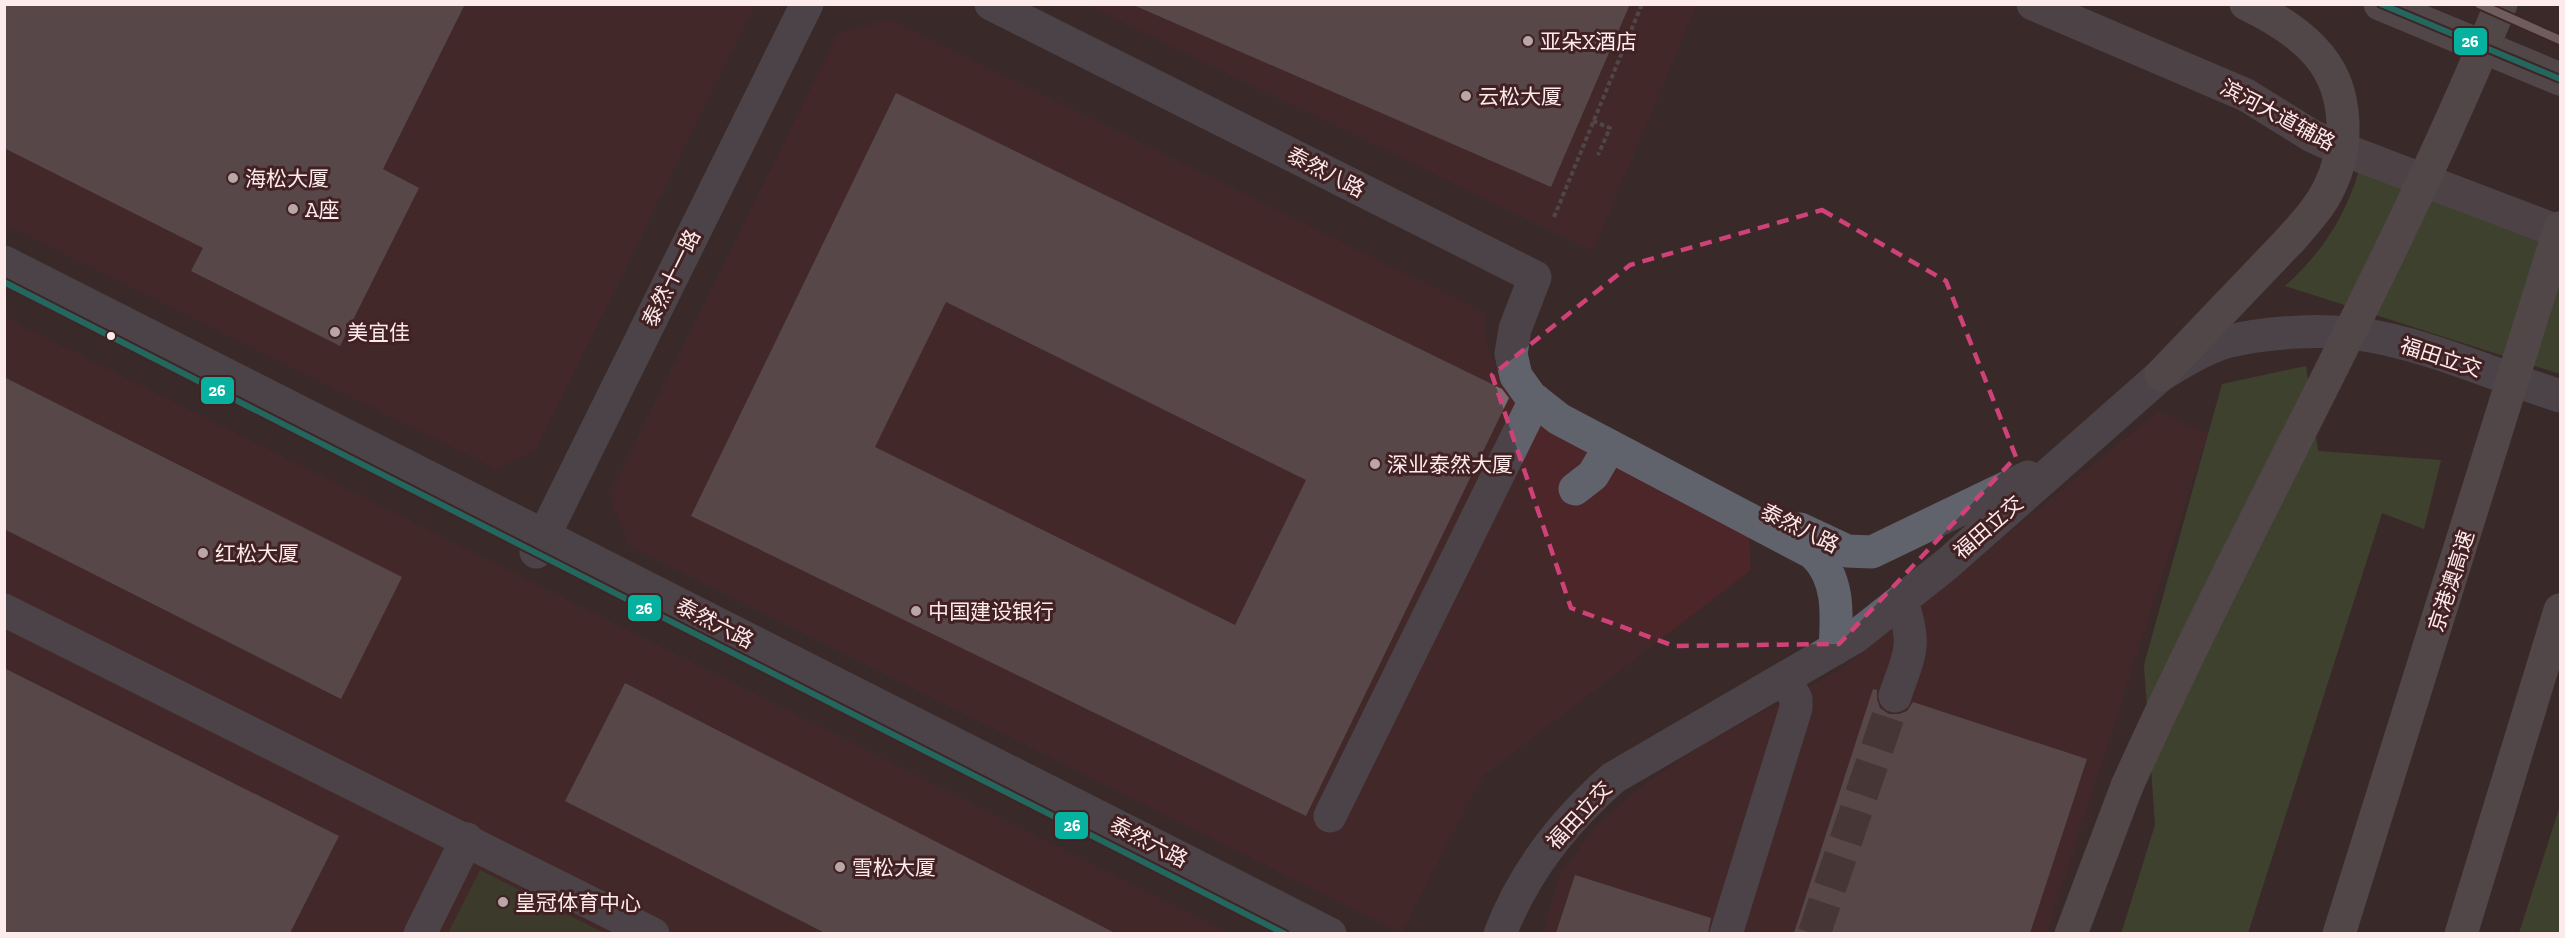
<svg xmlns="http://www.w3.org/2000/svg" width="2565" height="938" font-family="'Zilla Slab','Noto Sans SC',serif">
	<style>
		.built { fill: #4c2629 }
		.green { fill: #3c4f2e }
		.forest { fill: #445e34 }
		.building { fill: #7a6b6e; fill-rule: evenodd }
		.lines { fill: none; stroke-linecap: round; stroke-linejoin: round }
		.minor-tunnel { stroke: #574646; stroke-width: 33; stroke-dasharray: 33 16; stroke-linecap: butt }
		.path { stroke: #6a676c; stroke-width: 4; stroke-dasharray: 4.5 3; stroke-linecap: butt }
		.minor { stroke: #61636c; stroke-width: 33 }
		.major { stroke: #65636a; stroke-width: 33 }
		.highway { stroke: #6d686d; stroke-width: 33 }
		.highway-bridge { stroke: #6d686d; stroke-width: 33 }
		.bus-1-casing { stroke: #422123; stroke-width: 10 }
		.bus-1 { stroke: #07b1a0; stroke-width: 6 }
		.metro-1-casing { stroke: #422123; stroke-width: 12 }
		.metro-1 { stroke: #ad999f; stroke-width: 8 }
		.marked { fill: none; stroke: #ce4278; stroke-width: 4.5; stroke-dasharray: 12 8; stroke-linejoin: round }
		.poi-dot { fill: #b9a6a7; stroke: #422123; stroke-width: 2 }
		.bus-dot { fill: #fdeaeb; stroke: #422123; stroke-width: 2 }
		.labels { text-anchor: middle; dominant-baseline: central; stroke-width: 6; stroke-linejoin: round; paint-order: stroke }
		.poi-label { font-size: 21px; fill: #fdeaeb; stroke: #422123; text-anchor: start }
		.street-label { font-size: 21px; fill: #fdeaeb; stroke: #422123 }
		.line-badge { stroke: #422123; stroke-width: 2 }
		.badge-label { font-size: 16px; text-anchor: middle; font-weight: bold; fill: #fff }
	</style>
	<rect width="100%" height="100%" fill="#3a2929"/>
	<!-- built -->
	<g class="built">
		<path d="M4,5H755L535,451L496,469L5,225Z"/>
		<path d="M1087,5H1697L1593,251Z"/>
		<path d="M889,19L1486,313V339L1491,356L1502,375L1749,531L1751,570L1483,776L1401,933L628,545L610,494L838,33Z"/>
		<path d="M5,317L1230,933H5Z"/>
		<path d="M2158,412L2208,433L2047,933L1542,934L1559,876L1596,826L1644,785L1707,742L1840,670Z"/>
	</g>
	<!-- green -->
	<path class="green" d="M480,870L604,933H448Z"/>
	<!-- forest -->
	<g class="forest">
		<path d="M2359,170L2560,248V374L2285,286C2321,254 2346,216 2359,170Z"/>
		<path d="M2306,366L2318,451L2441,460L2424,529L2382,513L2248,933L2121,934L2155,825L2144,665L2222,384Z"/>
		<path d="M2560,806V933H2519Z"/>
	</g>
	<!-- building -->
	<g class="building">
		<path d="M4,4H465L383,169L419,188L340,346L191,271L203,248L4,148Z"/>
		<path d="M1131,4H1630L1551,187Z"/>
		<path d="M896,93L1502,389L1509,398L1306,816L691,516ZM946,302L1306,480L1235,625L875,447Z"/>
		<path d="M4,377L402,577L341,699L4,529Z"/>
		<path d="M4,668L339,836L290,933H4Z"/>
		<path d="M625,683L1115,933H825L565,801Z"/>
		<path d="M1873,689L1877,690V699L1880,708L1889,714H1899L1907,711L1913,702L2087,759L2030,933H1794Z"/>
		<path d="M1575,875L1711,918L1708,933H1556Z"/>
	</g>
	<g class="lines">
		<!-- minor-tunnel -->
		<path class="minor-tunnel" d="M1814,934L1895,696"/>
		<!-- path -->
		<g class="path">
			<path d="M1593,121L1610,128L1598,155"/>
			<path d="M1554,217L1642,4"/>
		</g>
		<!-- minor -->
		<g class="minor">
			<path d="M991,4L1535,277L1515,329L1511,354L1516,376L1531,397L1559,419L1813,553C1840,578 1837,615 1835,649"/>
			<path d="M4,262L1330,934"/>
			<path d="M1575,489L1593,475L1610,446"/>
			<path d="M1800,529L1847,551L1872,552L2028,477"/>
			<path d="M536,552L807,4"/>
			<path d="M4,610L653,934"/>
			<path d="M1895,696C1910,652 1917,647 1902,602"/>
			<path d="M1330,816L1535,400"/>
			<path d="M420,934L467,839"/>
			<path d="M1500,934C1524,871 1564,821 1613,778L1855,637L1947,564L2161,375C2181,363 2203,349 2226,342C2266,332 2318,329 2359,334C2424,343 2497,376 2560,396"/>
			<path d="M1726,934L1796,708V699L1785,679"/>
		</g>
		<!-- major -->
		<path class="major" d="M2033,4L2246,95L2312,136L2334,146L2560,232"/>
		<!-- highway -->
		<g class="highway">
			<path d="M2380,4L2560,79"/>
			<path d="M2161,375L2291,239"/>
			<path d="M2071,934L2127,786"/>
			<path d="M2461,934L2560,610"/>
		</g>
		<!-- highway-bridge -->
		<g class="highway-bridge">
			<path d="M2246,4C2273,17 2301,33 2320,57C2349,93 2349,148 2329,188C2320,207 2305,223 2291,239"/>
			<path d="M2127,786C2246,522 2392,272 2501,4"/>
			<path d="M2339,934L2560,228"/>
		</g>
		<!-- bus-1 casing -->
		<g class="bus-1-casing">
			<g id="bus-1">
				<path d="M2381,4L2560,79"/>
				<path d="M4,282L1285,934"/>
			</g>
		</g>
		<!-- bus-1 -->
		<use href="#bus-1" class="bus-1"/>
		<!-- metro-1 casing -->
		<g class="metro-1-casing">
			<path id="metro-1" d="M2479,4L2560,40"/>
		</g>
		<!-- metro-1 -->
		<use href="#metro-1" class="metro-1"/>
	</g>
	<!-- marked area -->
	<path d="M0 0H2565V938H0ZM1822,210L1946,281L2016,457L1839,644L1674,646L1571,608L1492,375L1630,265Z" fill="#3a2929" fill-opacity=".55" fill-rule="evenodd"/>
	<path class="marked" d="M1822,210L1946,281L2016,457L1839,644L1674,646L1571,608L1492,375L1630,265Z"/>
	<!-- markers -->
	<g class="poi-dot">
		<circle cx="1528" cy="41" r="6"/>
		<circle cx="1466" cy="96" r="6"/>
		<circle cx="233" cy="178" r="6"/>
		<circle cx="293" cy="209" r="6"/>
		<circle cx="335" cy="332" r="6"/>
		<circle cx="1375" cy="464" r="6"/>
		<circle cx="203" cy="553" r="6"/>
		<circle cx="916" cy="611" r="6"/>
		<circle cx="840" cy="867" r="6"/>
		<circle cx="503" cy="902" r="6"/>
	</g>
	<circle class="bus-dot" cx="111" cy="336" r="5"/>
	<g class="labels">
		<!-- poi labels -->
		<g class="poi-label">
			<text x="1540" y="41">亚朵X酒店</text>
			<text x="1478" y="96">云松大厦</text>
			<text x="245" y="178">海松大厦</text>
			<text x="305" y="209">A座</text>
			<text x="347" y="332">美宜佳</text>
			<text x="1387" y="464">深业泰然大厦</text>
			<text x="215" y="553">红松大厦</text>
			<text x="928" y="611">中国建设银行</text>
			<text x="852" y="867">雪松大厦</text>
			<text x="515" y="902">皇冠体育中心</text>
		</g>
		<!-- street labels -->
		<g class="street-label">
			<text transform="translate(2278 115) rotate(28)">滨河大道辅路</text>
			<text transform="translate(1326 172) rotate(27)">泰然八路</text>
			<text transform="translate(671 278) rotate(-64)">泰然十一路</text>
			<text transform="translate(2441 357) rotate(18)">福田立交</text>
			<text transform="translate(1988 527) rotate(-41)">福田立交</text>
			<text transform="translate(1800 528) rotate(26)">泰然八路</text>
			<text transform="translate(2451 581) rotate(-72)">京港澳高速</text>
			<text transform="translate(715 623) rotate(27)">泰然六路</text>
			<text transform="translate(1579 815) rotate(-47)">福田立交</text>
			<text transform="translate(1149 842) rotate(27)">泰然六路</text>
		</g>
	</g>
	<g class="line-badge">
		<rect x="2453" y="27" width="35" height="29" rx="6" fill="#07b1a0"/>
		<rect x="200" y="376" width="35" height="29" rx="6" fill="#07b1a0"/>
		<rect x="627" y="594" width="35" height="28" rx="6" fill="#07b1a0"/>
		<rect x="1054" y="811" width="35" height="29" rx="6" fill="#07b1a0"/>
	</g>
	<g class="badge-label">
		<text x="2470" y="47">26</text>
		<text x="217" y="396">26</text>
		<text x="644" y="614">26</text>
		<text x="1072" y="831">26</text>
	</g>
	<!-- border -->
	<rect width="2565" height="938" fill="none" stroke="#fdeaeb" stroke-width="12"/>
</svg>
